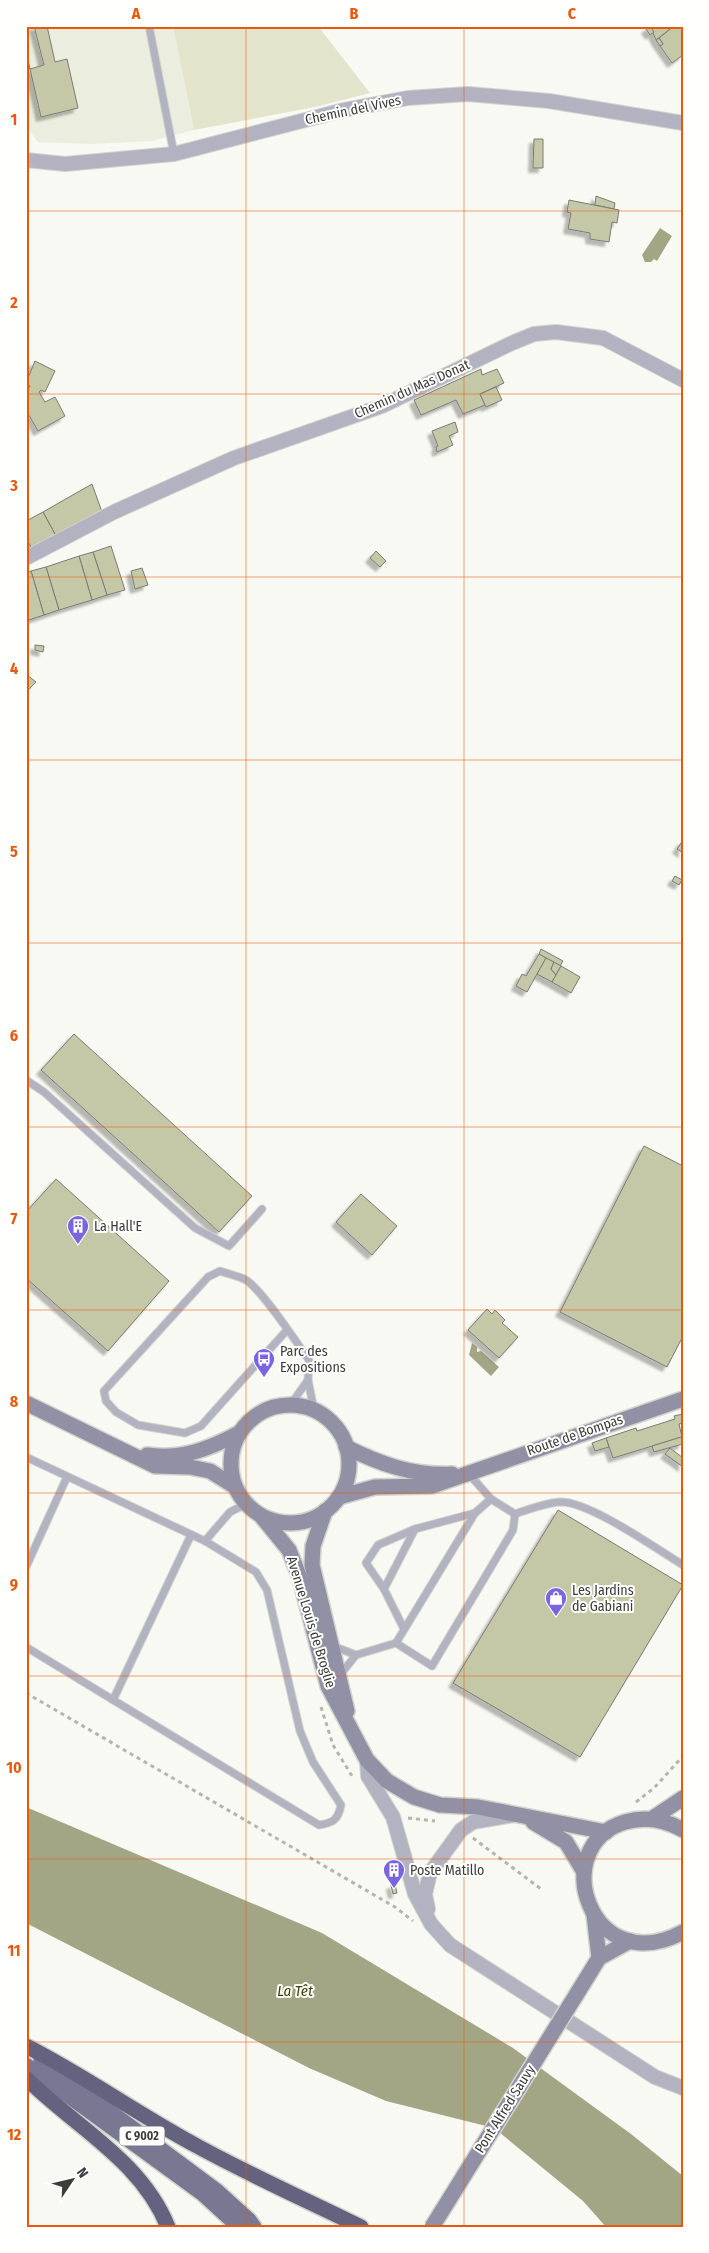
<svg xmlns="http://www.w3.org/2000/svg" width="709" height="2253" font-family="'Fira Sans Condensed',sans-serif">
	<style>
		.built { fill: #ebedde }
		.grass { fill: #e2e5cb }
		.water { fill: #a3a685 }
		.building { fill: #c5c8a7; stroke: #7a7b75; filter: url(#shadow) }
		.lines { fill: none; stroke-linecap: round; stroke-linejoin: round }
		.lane-casing { stroke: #d2d3cd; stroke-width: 9 }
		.street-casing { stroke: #d2d3cd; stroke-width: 16 }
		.secondary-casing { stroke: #d2d3cd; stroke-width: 18 }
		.primary-casing { stroke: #d2d3cd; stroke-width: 18 }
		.highway-casing { stroke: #d2d3cd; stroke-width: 18 }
		.path { stroke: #b4b5af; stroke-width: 3; stroke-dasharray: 4 4; stroke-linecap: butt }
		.lane { stroke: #b2b2c0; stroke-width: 7 }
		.street { stroke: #b2b2c0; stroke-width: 14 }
		.secondary { stroke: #9190a5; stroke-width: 15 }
		.primary { stroke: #797791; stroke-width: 15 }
		.highway { stroke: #64627f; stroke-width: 15 }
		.secondary-bridge-casing { stroke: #d2d3cd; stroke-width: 18; stroke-linecap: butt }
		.secondary-bridge { stroke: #9190a5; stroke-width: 15 }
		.grid { fill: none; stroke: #e8590c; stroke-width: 1; stroke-opacity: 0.55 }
		.labels { text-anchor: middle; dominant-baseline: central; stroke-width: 4; stroke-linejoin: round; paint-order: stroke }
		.shield { fill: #fffffe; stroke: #767674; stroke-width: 1 }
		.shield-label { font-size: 12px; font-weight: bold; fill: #3c3c39 }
		.street-label { font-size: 14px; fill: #3c3c39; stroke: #fffffe }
		.poi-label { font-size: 14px; fill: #3c3c39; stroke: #fffffe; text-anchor: start }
		.water-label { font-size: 15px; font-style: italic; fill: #404208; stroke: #fffffe }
		.neatline { fill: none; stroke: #e8590c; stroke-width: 2 }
		.grid-label { font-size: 16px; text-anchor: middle; font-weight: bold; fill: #e8590c }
	</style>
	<defs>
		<filter id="shadow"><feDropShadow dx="-4.5" dy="4.5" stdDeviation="1" flood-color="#0004"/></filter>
	</defs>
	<rect width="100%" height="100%" fill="#f8f9f2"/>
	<!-- built -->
	<path class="built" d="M26,26H173L194,130L152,141L91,144L38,142L26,126Z"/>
	<!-- grass -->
	<path class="grass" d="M173,26H318L370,93L315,107L194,130Z"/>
	<!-- water -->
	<g class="water">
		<path d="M660,228L672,236L657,261L654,259L651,262H645L642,255Z"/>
		<path d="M472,1343L477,1347V1352L481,1351L499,1367L491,1376L469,1355Z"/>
		<path d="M26,1807L322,1933L513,2048L631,2134L683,2176V2227H606L583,2201L494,2128L386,2101L309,2068L26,1923Z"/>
	</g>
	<!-- building -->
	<g class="building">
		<path d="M34,26H47L55,62L67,59L78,108L41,117L30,69L44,65Z"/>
		<path d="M650,26H674L656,40Z"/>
		<path d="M650,26L654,32L650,35L646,29Z"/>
		<path d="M674,26H679L683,30V55L672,63L660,46L663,44L659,38Z"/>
		<path d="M659,38L663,44L660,46L656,40Z"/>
		<path d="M27,55L30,69H26V56Z"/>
		<path d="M534,139H543V168H533Z"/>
		<path d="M596,196L615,203L614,209L595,205Z"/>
		<path d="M569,200L619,210L617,223L612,222L609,242L590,239V233L568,229L571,213L567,212Z"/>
		<path d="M35,361L55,371L45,392L41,390L39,392L45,402L55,397L65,416L38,431L26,410V392L30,386L26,383Z"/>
		<path d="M481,369L482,375L497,369L504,383L480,394L485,405L463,414L456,400L421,415L414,400Z"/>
		<path d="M496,387L502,400L486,407L480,394Z"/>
		<path d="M455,422L458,432L449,436L453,445L437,452L436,447L438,446L432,431Z"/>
		<path d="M92,484L102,512L56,536L43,512Z"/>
		<path d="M43,512L56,536L32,549L26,538V521Z"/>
		<path d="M26,538L32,549L26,552Z"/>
		<path d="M111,546L125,590L107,595L93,552Z"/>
		<path d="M376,551L386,561L380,567L370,558Z"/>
		<path d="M93,552L107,595L92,600L79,556Z"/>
		<path d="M79,556L92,600L59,610L46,567Z"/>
		<path d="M46,567L59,610L44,615L31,571Z"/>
		<path d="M142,568L148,585L135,589L131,571Z"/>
		<path d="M31,571L44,615L29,620L26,610V573Z"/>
		<path d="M35,645L44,646L43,652L35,650Z"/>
		<path d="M26,674L36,682L26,692Z"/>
		<path d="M683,840V853L677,849Z"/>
		<path d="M675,876L682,880L679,885L672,881Z"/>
		<path d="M541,949L563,961L560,966L539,954Z"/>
		<path d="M539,954L546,958L527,992L516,986L522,974L526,976Z"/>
		<path d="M546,958L554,962L551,969L556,975L552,982L537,974Z"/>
		<path d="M554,962L561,966L556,975L551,969Z"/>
		<path d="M561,966L580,977L571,993L552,982Z"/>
		<path d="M74,1034L252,1196L219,1232L41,1070Z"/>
		<path d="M644,1146L683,1166V1336L667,1367L560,1312Z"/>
		<path d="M56,1179L169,1281L108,1351L26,1278V1212Z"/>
		<path d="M361,1194L397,1226L372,1255L336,1222Z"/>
		<path d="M487,1309L492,1314L495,1310L505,1320L502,1323L518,1337L499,1358L468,1330Z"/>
		<path d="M683,1414V1423L679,1424L682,1437L613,1458L606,1438L636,1428L637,1431L675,1419L674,1416Z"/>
		<path d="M681,1437L683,1444L654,1452L652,1446Z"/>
		<path d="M606,1438L609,1447L595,1451L592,1443Z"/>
		<path d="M670,1448L683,1458V1467L665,1454Z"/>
		<path d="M558,1510L683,1585L580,1757L453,1683Z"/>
		<path d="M395,1884L397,1893L393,1894L391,1885Z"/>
	</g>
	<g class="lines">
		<!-- lane casing -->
		<g class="lane-casing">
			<g id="lane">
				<path d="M149,26L174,154"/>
				<path d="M26,1080L44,1092L195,1228L229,1246L262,1209"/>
				<path d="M287,1330L201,1426L185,1433L138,1425L116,1412L106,1401L104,1391L208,1277L220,1271C228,1274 239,1276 246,1280C263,1291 296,1342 309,1360L308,1380"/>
				<path d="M291,1404L308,1380L314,1410"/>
				<path d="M26,1457L205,1541L256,1572L267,1590L300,1731L313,1762L341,1805C338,1820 333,1823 319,1825L26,1647"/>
				<path d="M469,1474L491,1499L515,1514"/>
				<path d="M491,1499L475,1513L396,1643L432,1666L513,1530L515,1514"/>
				<path d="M515,1514C529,1509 545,1503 560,1502C589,1501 655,1548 683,1565"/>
				<path d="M205,1541L230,1512L246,1504"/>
				<path d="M26,1567L67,1477"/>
				<path d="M384,1589L415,1529L475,1513"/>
				<path d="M404,1629L384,1589L366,1563L378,1545L415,1529"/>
				<path d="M333,1646L356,1655"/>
				<path d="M339,1676L356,1655L396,1643"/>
				<path d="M113,1700L191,1535"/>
			</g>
		</g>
		<!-- street casing -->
		<g class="street-casing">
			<g id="street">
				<path d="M26,160L65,164L174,154L344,110L408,98L468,94L549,101L683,123"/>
				<path d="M26,558L114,512L234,458L382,406L512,343L534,334L556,332L603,338L683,380"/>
				<path d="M367,1760L368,1776L393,1817L415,1894L431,1924L450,1945L655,2077L683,2088"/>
				<path d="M428,1909L425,1894L430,1873L461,1830L473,1822L514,1815"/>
			</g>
		</g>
		<!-- secondary casing -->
		<g class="secondary-casing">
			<g id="secondary">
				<path d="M26,1403L155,1466L190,1467L210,1471L234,1486"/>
				<circle cx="290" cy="1464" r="59"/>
				<path d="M346,1447C380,1464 413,1476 452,1474"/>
				<path d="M147,1455C181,1460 209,1449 239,1433"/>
				<path d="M339,1497L375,1487L432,1486L683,1399"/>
				<path d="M325,1511L313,1546L312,1565L347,1711"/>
				<path d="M262,1517L289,1550L300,1578L328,1686L367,1760L387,1781L414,1797L440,1805L478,1807L606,1832"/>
				<path d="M653,1818L683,1798"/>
				<path d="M533,1822L566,1842L584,1872"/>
				<path d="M683,1830C664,1819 646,1816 625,1822C546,1846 590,1982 683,1932"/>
				<path d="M594,1915L599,1958"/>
				<path d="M578,1992L599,1958L630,1941"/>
			</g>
		</g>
		<!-- primary casing -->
		<g class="primary-casing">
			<g id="primary">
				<path d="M41,2060L217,2191L249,2220L254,2227"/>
				<path d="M26,2065L203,2194L239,2227"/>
			</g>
		</g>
		<!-- highway casing -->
		<g class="highway-casing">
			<g id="highway">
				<path d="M26,2046C85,2076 139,2115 197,2146C250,2175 306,2200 361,2227"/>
				<path d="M26,2078C75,2127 141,2160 168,2227"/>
			</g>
		</g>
		<!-- path -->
		<g class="path">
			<path d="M26,1693L395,1907L413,1921"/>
			<path d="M321,1707L333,1745L352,1776"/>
			<path d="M636,1802L654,1788L683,1756"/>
			<path d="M408,1818L435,1821"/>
			<path d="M473,1838L541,1889"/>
		</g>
		<!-- lane -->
		<use href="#lane" class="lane"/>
		<!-- street -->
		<use href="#street" class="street"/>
		<!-- secondary -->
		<use href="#secondary" class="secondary"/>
		<!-- primary -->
		<use href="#primary" class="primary"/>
		<!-- highway -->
		<use href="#highway" class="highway"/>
		<!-- secondary-bridge casing -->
		<g class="secondary-bridge-casing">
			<path id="secondary-bridge" d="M432,2227L578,1992"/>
		</g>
		<!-- secondary-bridge -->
		<use href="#secondary-bridge" class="secondary-bridge"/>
	</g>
	<!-- grid -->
	<path class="grid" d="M246,26V2227M464,26V2227M26,211H683M26,394H683M26,577H683M26,760H683M26,943H683M26,1127H683M26,1310H683M26,1493H683M26,1676H683M26,1859H683M26,2042H683"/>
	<!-- icons -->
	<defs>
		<g id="building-pin" transform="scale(1.125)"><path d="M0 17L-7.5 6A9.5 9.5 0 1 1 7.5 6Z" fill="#7a64df" stroke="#fffffe"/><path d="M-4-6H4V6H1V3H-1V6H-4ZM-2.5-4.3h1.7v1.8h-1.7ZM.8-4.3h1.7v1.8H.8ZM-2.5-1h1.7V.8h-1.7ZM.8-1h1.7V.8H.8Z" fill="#fff"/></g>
		<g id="bus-pin" transform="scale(1.125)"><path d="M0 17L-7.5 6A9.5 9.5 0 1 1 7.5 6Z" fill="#7a64df" stroke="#fffffe"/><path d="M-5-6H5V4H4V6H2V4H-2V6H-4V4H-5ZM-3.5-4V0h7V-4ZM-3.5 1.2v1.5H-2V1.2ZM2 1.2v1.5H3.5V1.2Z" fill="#fff"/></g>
		<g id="shop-pin" transform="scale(1.125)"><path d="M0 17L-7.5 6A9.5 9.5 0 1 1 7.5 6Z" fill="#7a64df" stroke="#fffffe"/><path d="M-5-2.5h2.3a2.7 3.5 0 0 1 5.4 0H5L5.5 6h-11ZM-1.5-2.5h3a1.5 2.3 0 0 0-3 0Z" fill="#fff"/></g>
	</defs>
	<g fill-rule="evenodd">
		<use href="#building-pin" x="78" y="1226"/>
		<use href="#bus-pin" x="264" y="1359"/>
		<use href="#shop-pin" x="556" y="1598"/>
		<use href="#building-pin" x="394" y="1870"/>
	</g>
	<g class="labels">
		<!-- shield labels -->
		<rect class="shield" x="119.5" y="2126.5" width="45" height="19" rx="4"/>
		<g class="shield-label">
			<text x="142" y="2136">C 9002</text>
		</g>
		<!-- street labels -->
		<g class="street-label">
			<text transform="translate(353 110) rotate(-12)">Chemin del Vives</text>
			<text transform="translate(412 389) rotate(-24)">Chemin du Mas Donat</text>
			<text transform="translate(575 1435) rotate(-19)">Route de Bompas</text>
			<text transform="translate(311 1622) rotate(73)">Avenue Louis de Broglie</text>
			<text transform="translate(505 2109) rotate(-58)">Pont Alfred Sauvy</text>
		</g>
		<!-- poi labels -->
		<g class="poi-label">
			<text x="94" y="1226">La Hall'E</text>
			<text x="280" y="1351">Parc des<tspan x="280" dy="16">Expositions</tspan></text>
			<text x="572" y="1590">Les Jardins<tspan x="572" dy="16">de Gabiani</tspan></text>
			<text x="410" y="1870">Poste Matillo</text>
		</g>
		<!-- water labels -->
		<g class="water-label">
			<text x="295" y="1991">La Têt</text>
		</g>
	</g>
	<!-- border -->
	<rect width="709" height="2253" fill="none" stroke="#fffffe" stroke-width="55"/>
	<!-- north arrow -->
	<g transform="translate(72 2180) rotate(55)" stroke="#fffffe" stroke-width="4" paint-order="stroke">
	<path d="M0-4L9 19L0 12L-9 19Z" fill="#3c3c39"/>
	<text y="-8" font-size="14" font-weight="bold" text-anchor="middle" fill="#3c3c39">N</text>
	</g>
	<rect x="28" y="28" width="654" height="2198" class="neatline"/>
	<g class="grid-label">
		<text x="136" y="19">A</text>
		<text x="354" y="19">B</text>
		<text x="572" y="19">C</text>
		<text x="14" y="125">1</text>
		<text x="14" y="308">2</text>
		<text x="14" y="491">3</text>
		<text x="14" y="674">4</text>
		<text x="14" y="857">5</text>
		<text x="14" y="1041">6</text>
		<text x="14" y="1224">7</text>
		<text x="14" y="1407">8</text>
		<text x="14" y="1590">9</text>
		<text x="14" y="1773">10</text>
		<text x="14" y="1956">11</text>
		<text x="14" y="2140">12</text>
	</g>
</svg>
